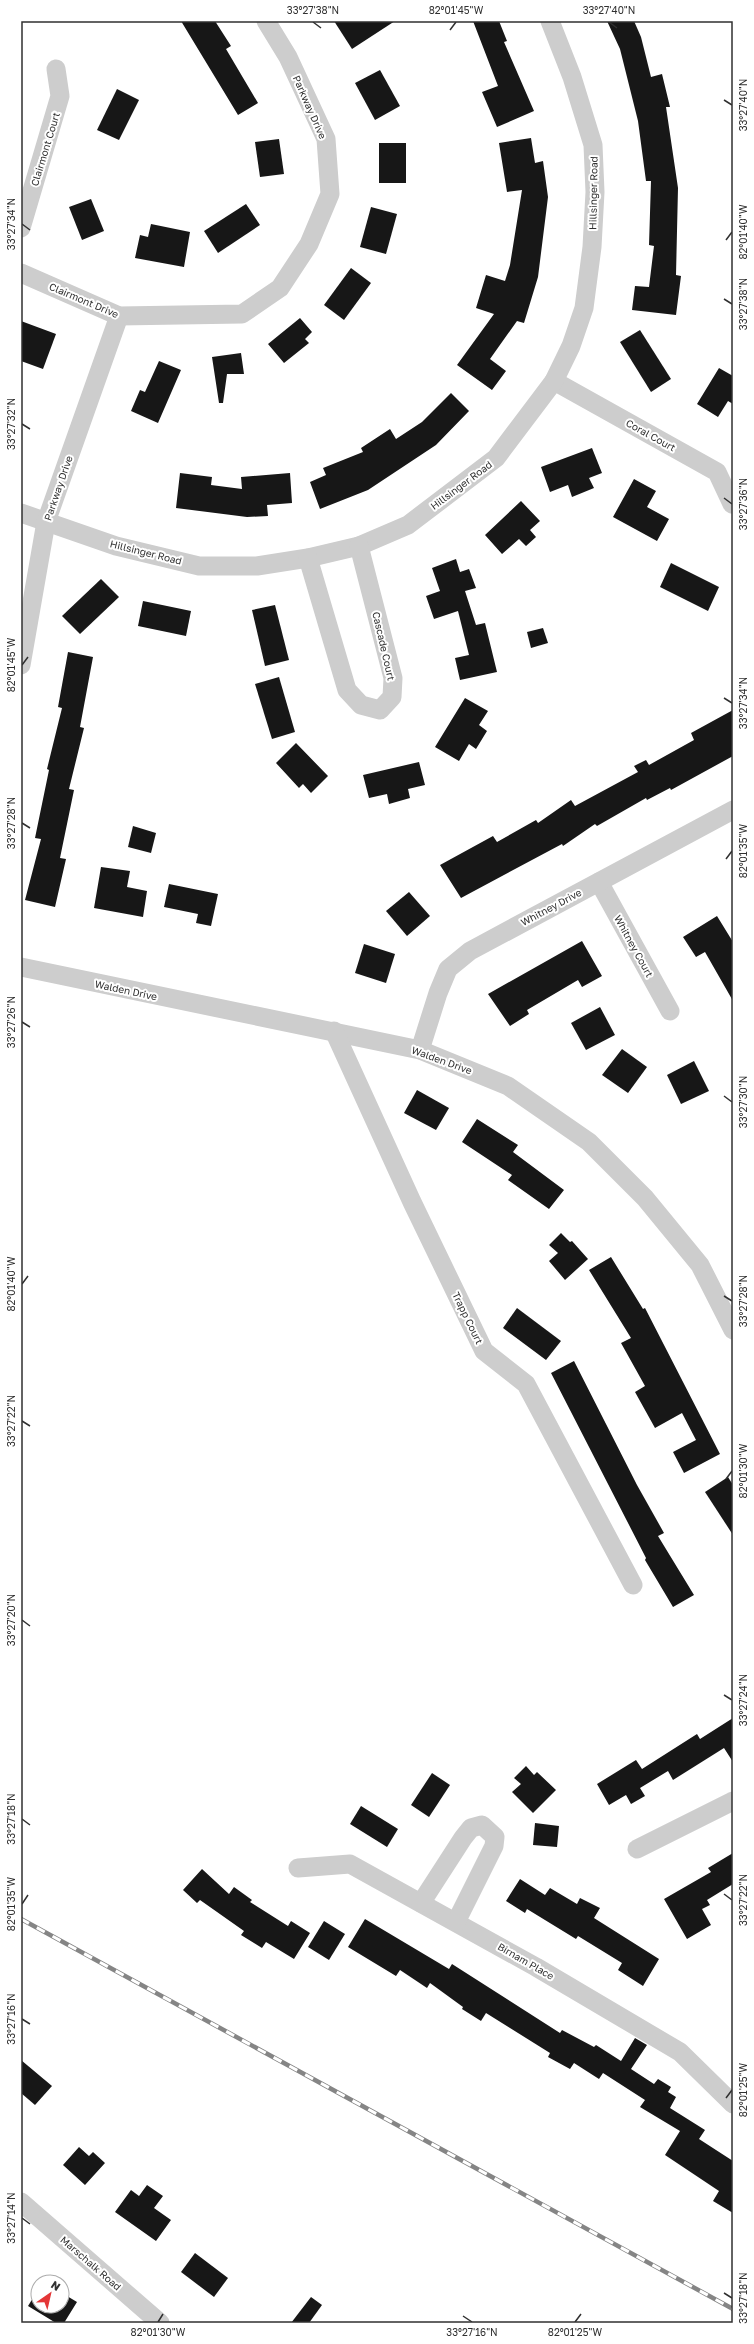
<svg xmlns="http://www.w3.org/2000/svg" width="754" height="2344" font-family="'Golos Text',sans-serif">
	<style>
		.building { fill: #171717 }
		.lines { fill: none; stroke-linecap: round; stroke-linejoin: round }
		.minor { stroke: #cdcdcd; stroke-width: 19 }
		.rail-casing { stroke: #858585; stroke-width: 4.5 }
		.rail { stroke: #fff; stroke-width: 3; stroke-dasharray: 9; stroke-linecap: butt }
		.ticks { fill: none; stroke: #303030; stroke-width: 1.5 }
		.labels { text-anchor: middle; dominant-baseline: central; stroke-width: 4; stroke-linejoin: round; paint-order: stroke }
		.street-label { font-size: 10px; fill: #303030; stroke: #fff }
		.neatline { fill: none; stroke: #303030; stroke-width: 1.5 }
		.ticks-label { font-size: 10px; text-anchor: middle; fill: #303030 }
	</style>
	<rect width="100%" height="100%" fill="#fff"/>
	<!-- building -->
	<g class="building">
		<path d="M181,21H215L231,46L226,49L258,103L238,115Z"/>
		<path d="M334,21H395L352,49Z"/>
		<path d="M473,21H499L507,41L504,42L534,111L497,127L482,92L498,86Z"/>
		<path d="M607,21H634L641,37L651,77L662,74L670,107H666L678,188L676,275L681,276L676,315L632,310L635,286L649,287L654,246L649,245L651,181H646L638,121L620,49Z"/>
		<path d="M380,70L400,106L375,120L355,83Z"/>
		<path d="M117,89L139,100L119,140L97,130Z"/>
		<path d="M531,138L535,163L543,161L548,197L538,277L524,323L517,321L490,359L506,371L492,390L457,365L494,314L476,308L486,275L505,281L510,265L522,190L507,192L499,143Z"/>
		<path d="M279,139L284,174L260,177L255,142Z"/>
		<rect x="379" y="143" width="27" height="40"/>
		<path d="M91,199L104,231L82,240L69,207Z"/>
		<path d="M246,204L260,225L218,253L204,231Z"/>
		<path d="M371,207L397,214L386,254L360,247Z"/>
		<path d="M151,224L190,232L184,267L135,258L140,235L148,237Z"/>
		<path d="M351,268L371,283L344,320L324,305Z"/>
		<path d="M300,318L312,332L305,339L309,343L284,363L268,344Z"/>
		<path d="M21,321L56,334L43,369L21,361Z"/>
		<path d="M640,330L671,379L651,392L620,342Z"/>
		<path d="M241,353L244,374H227L223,403H219L212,357Z"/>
		<path d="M159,361L181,370L158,423L131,411L140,390L145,392Z"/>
		<path d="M719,368L733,376V404L728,401L718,417L697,404Z"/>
		<path d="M451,393L469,411L436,445L368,490L320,509L310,482L326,475L323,468L363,452L361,448L390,429L396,439L422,422Z"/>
		<path d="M592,448L602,473L589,478L594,488L572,497L568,485L550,492L541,467Z"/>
		<path d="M180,473L212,477L211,485L242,489L241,477L290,473L292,503L267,505L268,516L247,517L176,508Z"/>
		<path d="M634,479L656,491L647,507L669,519L657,541L613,517Z"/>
		<path d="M521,501L540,521L530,530L536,537L526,546L519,539L502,554L485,535Z"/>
		<path d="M456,559L460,572L469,569L476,588L465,591L476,625L485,623L497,672L460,680L455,658L469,655L458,611L434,619L426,596L440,591L432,568Z"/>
		<path d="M671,563L719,587L708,611L660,587Z"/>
		<path d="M101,579L119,597L80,634L62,616Z"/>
		<path d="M143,601L191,611L186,636L138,626Z"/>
		<path d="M275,605L289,660L265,666L252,610Z"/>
		<path d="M543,628L548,643L531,648L527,632Z"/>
		<path d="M68,652L93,657L80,727L84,728L69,789L74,790L60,858L66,859L55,907L25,900L41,839L35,838L49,770L47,769L62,708L58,707Z"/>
		<path d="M279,677L295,732L272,739L255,684Z"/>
		<path d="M465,698L488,711L479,725L487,731L476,749L469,744L459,761L435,747Z"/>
		<path d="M733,710V756L671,790L670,788L647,800L646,798L597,826L595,824L563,846L562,844L461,898L440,865L493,836L497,842L536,820L538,823L571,800L575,806L638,772L634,766L646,760L649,765L694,740L691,733Z"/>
		<path d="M296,743L328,776L311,793L303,784L299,788L276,763Z"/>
		<path d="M419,762L425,785L408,789L410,798L389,804L387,794L369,798L363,775Z"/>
		<path d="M133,826L156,833L151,853L128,847Z"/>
		<path d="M101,867L130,871L127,887L147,891L143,917L94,908Z"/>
		<path d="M169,884L218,894L211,926L196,923L198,914L164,907Z"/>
		<path d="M409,892L430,916L407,936L386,911Z"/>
		<path d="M717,916L733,942V1001L705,952L696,957L683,937Z"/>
		<path d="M582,941L602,976L582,987L578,980L527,1010L529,1014L510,1026L488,994Z"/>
		<path d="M364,944L395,954L386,983L355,973Z"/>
		<path d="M600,1007L615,1035L586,1050L571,1023Z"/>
		<path d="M622,1049L647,1067L628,1093L602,1075Z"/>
		<path d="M694,1061L709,1091L681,1104L667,1075Z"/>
		<path d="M417,1090L449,1108L436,1130L404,1113Z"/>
		<path d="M477,1119L518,1145L513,1152L564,1190L549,1209L508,1180L512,1175L462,1142Z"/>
		<path d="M561,1233L570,1242L572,1241L588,1259L565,1280L549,1261L558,1253L549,1245Z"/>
		<path d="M611,1257L643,1309L645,1308L720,1454L684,1473L673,1452L696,1440L682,1413L655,1428L635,1392L645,1386L621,1343L631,1338L589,1270Z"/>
		<path d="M517,1308L561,1341L546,1360L503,1328Z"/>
		<path d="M574,1361L637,1485L664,1533L658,1536L694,1595L673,1607L645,1560L646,1558L551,1373Z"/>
		<path d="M728,1477L733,1485V1535L705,1492Z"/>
		<path d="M733,1718V1762L724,1748L673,1780L668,1771L640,1788L645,1796L631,1804L626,1795L609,1805L597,1784L636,1760L642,1769L697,1734L700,1739Z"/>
		<path d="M526,1766L534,1775L537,1772L556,1790L533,1813L512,1792L521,1784L514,1778Z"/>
		<path d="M432,1773L450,1785L429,1817L411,1805Z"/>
		<path d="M361,1806L398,1829L387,1847L350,1824Z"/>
		<path d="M535,1823L559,1826L557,1847L533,1845Z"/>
		<path d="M733,1853V1884L707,1900L710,1905L702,1909L711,1925L687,1939L664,1899L711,1872L708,1868Z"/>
		<path d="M202,1869L229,1894L234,1887L252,1900L250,1902L288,1926L291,1921L310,1933L294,1959L266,1942L262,1948L241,1935L244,1931L200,1900L197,1903L183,1890Z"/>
		<path d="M520,1879L545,1895L550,1888L577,1904L580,1898L600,1908L594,1918L659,1959L643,1986L618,1970L622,1963L578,1936L576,1939L527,1909L525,1913L506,1901Z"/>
		<path d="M365,1919L449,1969L452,1964L560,2033L562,2030L594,2047L596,2045L621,2061L635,2038L647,2045L631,2069L654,2084L658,2079L671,2087L668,2092L676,2097L670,2108L705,2130L699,2139L733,2161V2213L713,2201L719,2191L665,2155L680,2131L640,2107L645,2100L603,2073L599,2079L574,2063L570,2069L548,2057L550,2053L486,2013L481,2021L462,2009L463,2007L430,1983L427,1988L400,1970L396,1976L348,1947Z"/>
		<path d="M324,1921L345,1934L329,1960L308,1947Z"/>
		<path d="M21,2060L52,2086L35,2105L21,2093Z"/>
		<path d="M79,2147L89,2156L93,2152L105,2163L85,2185L63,2165Z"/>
		<path d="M147,2185L163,2196L154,2208L171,2220L156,2241L115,2212L131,2190L139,2196Z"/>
		<path d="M195,2253L228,2278L214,2297L181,2272Z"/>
		<path d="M38,2290V2306H62V2293L77,2302L64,2323H56L28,2306Z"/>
		<path d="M311,2297L322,2305L309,2323H291Z"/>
	</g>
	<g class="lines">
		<!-- minor -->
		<g class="minor">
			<path d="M21,228L60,96L56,69"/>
			<path d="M21,273L119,316L242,314L280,288L309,244L330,194L326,139L288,57L266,21"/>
			<path d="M554,381L717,472L732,504"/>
			<path d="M21,513L116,546L199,566H257L308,558L359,546L408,525L496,458L554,381L571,346L584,308L592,247L595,192L593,145L572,77L550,21"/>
			<path d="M308,558L347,690L361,705L380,710L392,697L393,678L359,546"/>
			<path d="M21,665L46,522L119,316"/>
			<path d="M599,882L670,1011"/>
			<path d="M21,967L420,1050L508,1086L589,1142L645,1198L700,1265L733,1330"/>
			<path d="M334,1031L412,1202L484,1351L526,1384L633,1585"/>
			<path d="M420,1050L438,993L448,969L470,951L733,810"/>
			<path d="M637,1849L733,1801"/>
			<path d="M298,1868L350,1864L536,1967L680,2052L733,2104"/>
			<path d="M421,1903L463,1838L471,1828L482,1825L495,1837L494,1846L456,1922"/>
			<path d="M21,2202L160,2323"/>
		</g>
		<!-- rail casing -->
		<g class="rail-casing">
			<path id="rail" d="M21,1919L733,2309"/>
		</g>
		<!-- rail -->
		<use href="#rail" class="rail"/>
	</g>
	<!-- ticks -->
	<path class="ticks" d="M313,22L321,28M609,22L617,28M450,30L456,22M724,100L732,105M22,224L30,230M726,240L732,232M724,299L732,304M22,424L30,429M724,498L732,504M22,665L28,657M724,698L732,703M22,823L30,828M726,859L732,851M22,1022L30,1027M724,1096L732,1102M22,1284L28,1276M724,1296L732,1301M22,1421L30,1426M726,1479L732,1471M22,1620L30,1626M724,1695L732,1700M22,1819L30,1825M724,1894L732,1900M22,1904L28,1895M22,2019L30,2024M726,2098L732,2090M22,2218L30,2224M724,2293L732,2298M463,2316L472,2322M158,2322L163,2314M575,2322L581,2314"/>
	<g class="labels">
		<!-- street labels -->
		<g class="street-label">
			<text transform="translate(310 107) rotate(66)">Parkway Drive</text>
			<text transform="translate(45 149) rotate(-73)">Clairmont Court</text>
			<text transform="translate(593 193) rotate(-89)">Hillsinger Road</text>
			<text transform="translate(84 300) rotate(23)">Clairmont Drive</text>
			<text transform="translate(651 435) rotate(29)">Coral Court</text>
			<text transform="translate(461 485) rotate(-37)">Hillsinger Road</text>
			<text transform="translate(58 488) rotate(-71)">Parkway Drive</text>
			<text transform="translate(146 552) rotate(14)">Hillsinger Road</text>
			<text transform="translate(384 646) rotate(77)">Cascade Court</text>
			<text transform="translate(551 907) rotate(-28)">Whitney Drive</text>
			<text transform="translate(634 946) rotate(61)">Whitney Court</text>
			<text transform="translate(126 990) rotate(12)">Walden Drive</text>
			<text transform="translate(442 1060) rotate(20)">Walden Drive</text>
			<text transform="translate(468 1318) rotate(64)">Trapp Court</text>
			<text transform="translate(526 1961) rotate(30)">Birnam Place</text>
			<text transform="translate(91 2263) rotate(41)">Marschalk Road</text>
		</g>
	</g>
	<!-- border -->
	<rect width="754" height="2344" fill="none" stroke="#ffffff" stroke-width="44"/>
	<!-- north arrow -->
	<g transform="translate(50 2294) rotate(34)"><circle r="19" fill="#ffffff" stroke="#acacac"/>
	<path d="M0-3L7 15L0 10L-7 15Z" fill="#e43637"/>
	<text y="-6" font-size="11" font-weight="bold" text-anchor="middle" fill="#303030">N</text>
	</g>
	<rect x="22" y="22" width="710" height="2300" class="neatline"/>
	<g class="ticks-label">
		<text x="313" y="14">33°27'38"N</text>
		<text x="456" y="14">82°01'45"W</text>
		<text x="609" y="14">33°27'40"N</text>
		<text transform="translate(743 105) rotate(-90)" y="4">33°27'40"N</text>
		<text transform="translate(11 224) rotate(-90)" y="4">33°27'34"N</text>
		<text transform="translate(743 232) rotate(-90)" y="4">82°01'40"W</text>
		<text transform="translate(743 304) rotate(-90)" y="4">33°27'38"N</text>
		<text transform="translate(11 424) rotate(-90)" y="4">33°27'32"N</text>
		<text transform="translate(743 504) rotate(-90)" y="4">33°27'36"N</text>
		<text transform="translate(11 665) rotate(-90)" y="4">82°01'45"W</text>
		<text transform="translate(743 703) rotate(-90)" y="4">33°27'34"N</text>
		<text transform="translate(11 823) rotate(-90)" y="4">33°27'28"N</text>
		<text transform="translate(743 851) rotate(-90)" y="4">82°01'35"W</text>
		<text transform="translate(11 1022) rotate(-90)" y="4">33°27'26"N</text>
		<text transform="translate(743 1102) rotate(-90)" y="4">33°27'30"N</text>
		<text transform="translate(11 1284) rotate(-90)" y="4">82°01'40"W</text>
		<text transform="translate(743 1301) rotate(-90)" y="4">33°27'28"N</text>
		<text transform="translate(11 1421) rotate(-90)" y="4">33°27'22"N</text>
		<text transform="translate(743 1471) rotate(-90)" y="4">82°01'30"W</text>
		<text transform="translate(11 1620) rotate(-90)" y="4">33°27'20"N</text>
		<text transform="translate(743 1700) rotate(-90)" y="4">33°27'24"N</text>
		<text transform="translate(11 1819) rotate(-90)" y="4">33°27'18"N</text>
		<text transform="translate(743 1900) rotate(-90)" y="4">33°27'22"N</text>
		<text transform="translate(11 1904) rotate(-90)" y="4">82°01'35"W</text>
		<text transform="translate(11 2019) rotate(-90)" y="4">33°27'16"N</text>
		<text transform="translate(743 2090) rotate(-90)" y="4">82°01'25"W</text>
		<text transform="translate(11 2218) rotate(-90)" y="4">33°27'14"N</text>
		<text transform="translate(743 2298) rotate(-90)" y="4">33°27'18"N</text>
		<text x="158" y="2336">82°01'30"W</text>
		<text x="472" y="2336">33°27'16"N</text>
		<text x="575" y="2336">82°01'25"W</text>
	</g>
</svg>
